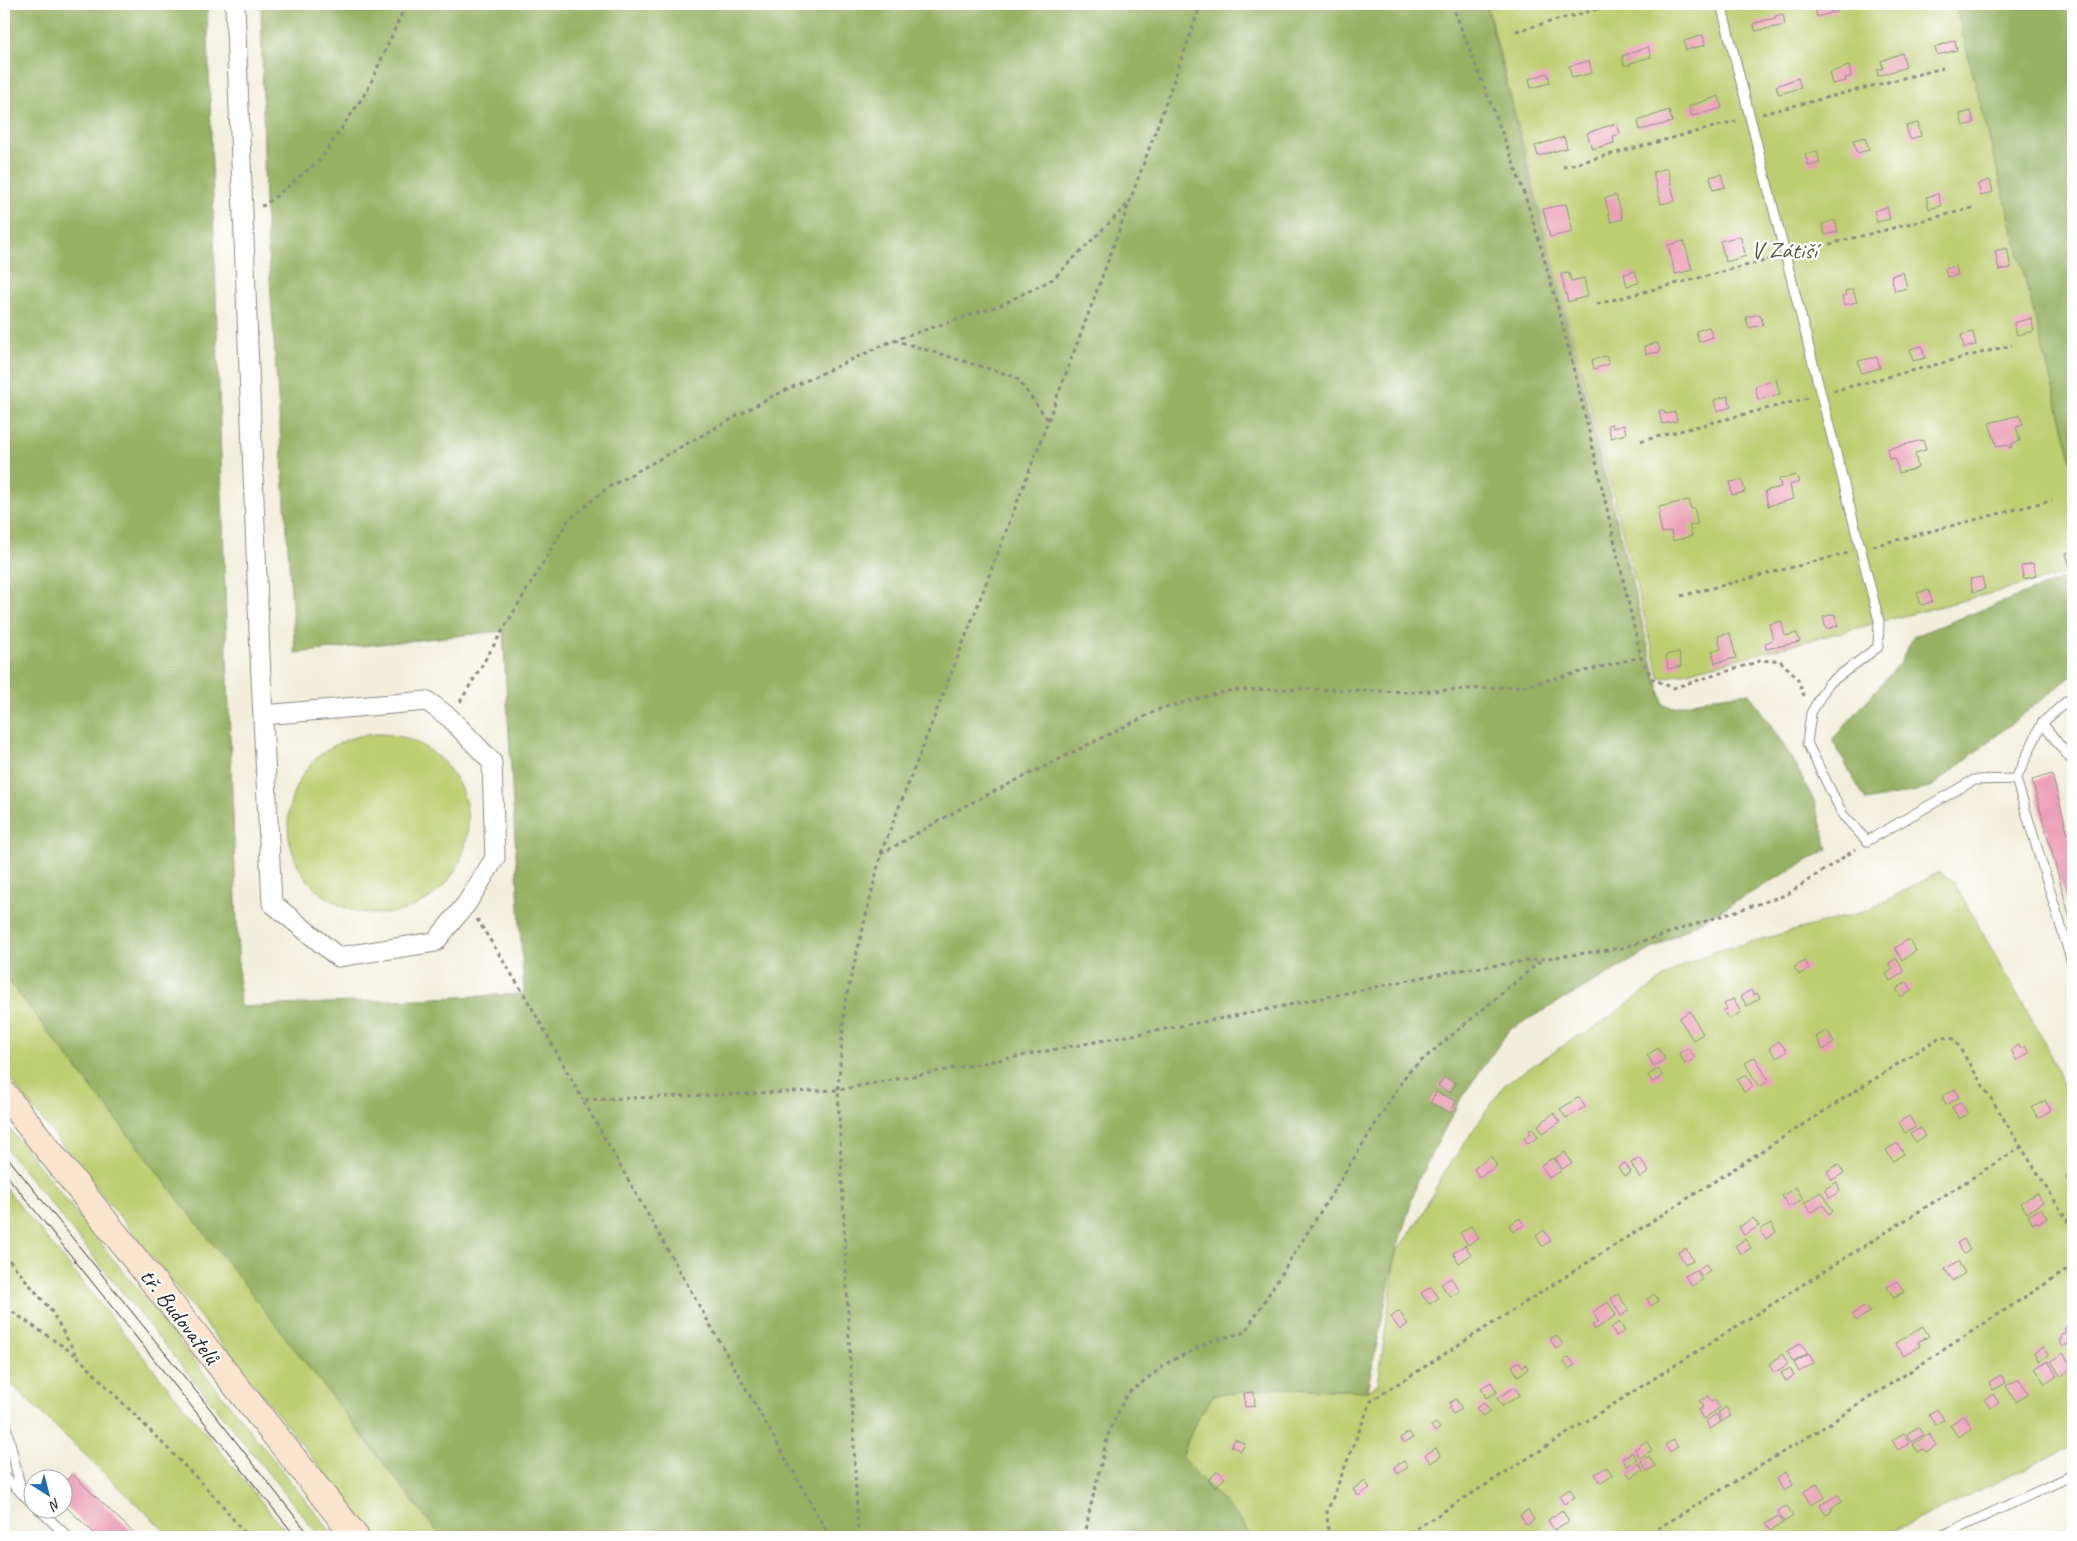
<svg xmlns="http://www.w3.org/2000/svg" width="2077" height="1541" font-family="Caveat,sans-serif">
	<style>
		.green { fill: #bdce71; stroke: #747c4e }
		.forest { fill: #96b163; stroke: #606e47 }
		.building { fill: #eca0b7 }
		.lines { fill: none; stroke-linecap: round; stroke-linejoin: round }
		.lane-casing { stroke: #8e8c83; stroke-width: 11 }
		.street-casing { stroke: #8e8c83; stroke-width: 21 }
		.secondary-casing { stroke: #8e8c83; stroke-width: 28 }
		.path { stroke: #8e8c83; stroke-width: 3; stroke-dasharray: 4 4; stroke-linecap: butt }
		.lane { stroke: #fff; stroke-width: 9 }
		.street { stroke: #fff; stroke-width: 19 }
		.secondary { stroke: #fbe5cf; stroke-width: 26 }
		.tram { stroke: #2b2b2b; stroke-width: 1 }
		.labels { text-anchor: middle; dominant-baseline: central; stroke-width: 4.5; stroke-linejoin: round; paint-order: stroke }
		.park-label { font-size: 24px; fill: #575c40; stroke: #fff }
		.street-label { font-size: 24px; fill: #2b2b2b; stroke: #fff }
	</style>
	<rect width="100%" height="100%" fill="#fff"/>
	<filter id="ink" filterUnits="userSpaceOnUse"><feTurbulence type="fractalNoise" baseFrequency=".02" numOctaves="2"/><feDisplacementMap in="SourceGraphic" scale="10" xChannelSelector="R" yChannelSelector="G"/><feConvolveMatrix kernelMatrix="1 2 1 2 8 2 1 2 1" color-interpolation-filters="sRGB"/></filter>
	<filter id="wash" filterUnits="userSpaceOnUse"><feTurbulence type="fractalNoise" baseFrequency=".0096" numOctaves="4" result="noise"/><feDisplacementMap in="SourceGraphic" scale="20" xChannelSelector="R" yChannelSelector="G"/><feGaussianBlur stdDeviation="1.12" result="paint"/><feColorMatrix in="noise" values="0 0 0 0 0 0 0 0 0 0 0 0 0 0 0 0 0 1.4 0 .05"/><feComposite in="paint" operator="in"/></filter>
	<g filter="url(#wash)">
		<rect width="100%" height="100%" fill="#f2eedb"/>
		<!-- green -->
		<g class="green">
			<path d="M1487,4H1955L2073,466V572L1660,679Z"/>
			<circle cx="378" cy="824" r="90"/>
			<path d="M1939,872L1953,881L2047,1047L2073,1110V1446L1880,1537H1251L1242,1522L1181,1457L1197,1419L1214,1395L1279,1388L1367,1391L1378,1384L1396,1252L1419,1220L1442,1176L1505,1084L1578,1036L1584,1035L1679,967L1713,952L1867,911Z"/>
			<path d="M4,975L441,1537H376L4,1072Z"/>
			<path d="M4,1122L335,1537H320L4,1146Z"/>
			<path d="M4,1186L283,1528L288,1537H171L4,1377Z"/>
		</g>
		<!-- forest -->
		<g class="forest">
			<path d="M4,4H207L227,655L240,1007L524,994L503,631L295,653L265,205L261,4H1486L1663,705L1674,707L1715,697L1749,693L1792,758L1815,803L1828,849L1509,1030L1461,1098L1418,1180L1396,1252L1367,1391L1279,1388L1214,1395L1197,1419L1181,1457L1242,1522L1251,1537H441L4,975Z"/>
			<path d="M1955,4H2073V466Z"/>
			<path d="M2073,575V675L1930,788L1866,801L1832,740L1900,663L1914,636Z"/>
		</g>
		<g id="blocks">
			<!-- building -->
			<g class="building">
				<path d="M1828,4H1836L1838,11L1817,17L1815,8Z"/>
				<path d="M1783,14L1785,25L1755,31L1754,23L1776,18L1775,16Z"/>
				<path d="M1703,35L1705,45L1686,50L1684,41Z"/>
				<path d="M1955,40L1957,50L1937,55L1935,47Z"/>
				<path d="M1648,47L1651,57L1630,63L1631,65H1624L1622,56Z"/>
				<path d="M1902,53L1906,67L1878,76L1877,70L1883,68L1881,61Z"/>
				<path d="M1589,61L1592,73L1572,78L1569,66Z"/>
				<path d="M1849,66L1851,77L1845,78L1846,81L1832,84L1829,73Z"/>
				<path d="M1548,73L1550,83L1531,88L1529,79Z"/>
				<path d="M1798,78L1801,88L1779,94L1776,86Z"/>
				<path d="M1719,96L1722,108L1692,116L1689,106Z"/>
				<path d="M1669,110L1672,122L1640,130L1638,121Z"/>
				<path d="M1971,111L1974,123L1963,126L1960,114Z"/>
				<path d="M1617,123L1620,134L1613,136L1614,143L1592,149L1587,133Z"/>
				<path d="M1918,123L1921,136L1910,139L1906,126Z"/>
				<path d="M1564,137L1567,148L1538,156L1535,146Z"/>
				<path d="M1865,137L1869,150L1857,153L1853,140Z"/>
				<path d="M1817,151L1820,163L1809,166L1805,154Z"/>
				<path d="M1667,168L1675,201L1661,204L1653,172Z"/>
				<path d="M1721,174L1725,187L1713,190L1710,177Z"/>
				<path d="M1990,180L1993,192L1981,196L1978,184Z"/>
				<path d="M1938,194L1941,206L1929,209L1926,197Z"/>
				<path d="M1616,195L1623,219L1611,222L1605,198Z"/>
				<path d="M1566,204L1573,232L1550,237L1543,209Z"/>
				<path d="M1887,207L1890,219L1877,222L1874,211Z"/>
				<path d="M1835,220L1838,232L1825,235L1822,224Z"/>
				<path d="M1740,236L1746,256L1726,262L1720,241Z"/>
				<path d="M1684,241L1692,270L1675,274L1668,245Z"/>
				<path d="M2007,248L2011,268L1999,270L1995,251Z"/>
				<path d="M1956,266L1958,275L1947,277L1945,269Z"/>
				<path d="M1635,271L1639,283L1627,286L1624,274Z"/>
				<path d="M1903,272L1907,288L1895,291L1891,276Z"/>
				<path d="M1569,273L1571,281L1584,278L1588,296L1568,302L1561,274Z"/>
				<path d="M1853,289L1857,302L1844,305L1842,296L1846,295L1845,291Z"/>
				<path d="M1760,314L1763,325L1749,328L1746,317Z"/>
				<path d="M2031,318L2034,331L2017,335L2014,323Z"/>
				<path d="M1709,327L1713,337L1699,342L1696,331Z"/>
				<path d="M1973,332L1976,345L1964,348L1961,335Z"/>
				<path d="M1658,343L1660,352L1646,354L1644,346Z"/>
				<path d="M1922,346L1925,358L1913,361L1910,349Z"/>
				<path d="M1606,356L1609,364L1594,369L1592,360Z"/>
				<path d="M1877,357L1880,368L1861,373L1858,361Z"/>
				<path d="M1776,379L1780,394L1758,400L1755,386Z"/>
				<path d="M1728,396L1731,407L1717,411L1714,400Z"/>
				<path d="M1664,410L1665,414L1675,412L1677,421L1662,424L1659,411Z"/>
				<path d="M2020,415L2023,425L2016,427L2020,441L2011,444L2012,447L2009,448L2008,445L1997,447L1989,423Z"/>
				<path d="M1612,424L1613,428L1624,425L1626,434L1611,438L1608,425Z"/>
				<path d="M1923,440L1926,450L1915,453L1918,468L1899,473L1895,458L1889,459L1887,449Z"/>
				<path d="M1796,475L1799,482L1790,485L1793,499L1768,506L1765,491L1781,487L1779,479Z"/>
				<path d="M1742,480L1745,492L1732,495L1730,482Z"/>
				<path d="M1689,500L1691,509L1694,508L1698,524L1689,526L1692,536L1673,541L1671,531L1662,533L1658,514L1660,513L1659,507Z"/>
				<path d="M2073,551V571L2071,572L2066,553Z"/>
				<path d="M2033,563L2036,576L2024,579L2021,566Z"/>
				<path d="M1982,577L1985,589L1973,592L1970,579Z"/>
				<path d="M1929,590L1932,602L1921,605L1917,593Z"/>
				<path d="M1835,614L1838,626L1826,629L1823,617Z"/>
				<path d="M1781,621L1785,636L1797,633L1800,642L1766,649L1765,643L1773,640L1769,624Z"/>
				<path d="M1730,633L1736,658L1715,663L1712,651L1721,649L1718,636Z"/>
				<path d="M1679,652L1681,666L1668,669L1666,655Z"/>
				<path d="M2052,774L2073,853V929L2032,780Z"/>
				<path d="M1909,939L1916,951L1902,960L1895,948Z"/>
				<path d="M1896,958L1904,972L1890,981L1886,974L1893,969L1889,963Z"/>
				<path d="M1805,961L1809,969L1799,975L1794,967Z"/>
				<path d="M1907,982L1912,990L1901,997L1896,989Z"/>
				<path d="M1751,990L1754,995L1757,993L1760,998L1747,1006L1741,996Z"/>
				<path d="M1733,999L1741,1012L1729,1019L1723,1011L1727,1009L1724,1004Z"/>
				<path d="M1690,1011L1703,1034L1693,1040L1679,1018Z"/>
				<path d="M1827,1030L1834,1043L1823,1050L1816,1037Z"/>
				<path d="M1779,1041L1787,1051L1777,1058L1769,1048Z"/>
				<path d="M2019,1045L2021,1049L2025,1046L2029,1053L2017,1061L2011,1050Z"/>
				<path d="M1658,1048L1665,1059L1654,1066L1647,1055Z"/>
				<path d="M1688,1048L1695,1058L1685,1064L1679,1053Z"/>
				<path d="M1755,1057L1769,1081L1759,1087L1745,1063Z"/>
				<path d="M1658,1069L1663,1076L1652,1082L1648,1075Z"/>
				<path d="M1746,1075L1753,1086L1744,1092L1737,1080Z"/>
				<path d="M1444,1077L1456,1083L1450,1093L1438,1086Z"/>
				<path d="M1954,1089L1959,1097L1946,1105L1942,1097Z"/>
				<path d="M1436,1092L1456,1101L1451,1113L1430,1103Z"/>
				<path d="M1579,1097L1585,1107L1566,1118L1560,1109Z"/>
				<path d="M2045,1100L2051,1110L2038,1118L2032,1108Z"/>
				<path d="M1961,1102L1968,1114L1959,1119L1952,1107Z"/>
				<path d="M1554,1113L1560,1122L1543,1133L1538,1125Z"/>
				<path d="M1909,1116L1916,1127L1905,1133L1899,1122Z"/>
				<path d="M1532,1128L1538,1137L1528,1144L1524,1138L1531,1133L1529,1130Z"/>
				<path d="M1920,1128L1925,1136L1916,1142L1910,1134Z"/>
				<path d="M1897,1143L1904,1154L1893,1161L1886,1150Z"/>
				<path d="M1565,1152L1572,1163L1562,1169L1555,1158Z"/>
				<path d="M1491,1156L1497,1166L1479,1177L1474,1169Z"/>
				<path d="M1553,1158L1561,1171L1549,1178L1541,1165Z"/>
				<path d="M1640,1158L1649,1172L1640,1178L1631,1163Z"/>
				<path d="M1625,1163L1631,1172L1624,1176L1618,1167Z"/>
				<path d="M1838,1164L1844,1173L1832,1180L1827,1171Z"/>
				<path d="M2073,1171V1182L2070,1184L2065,1176Z"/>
				<path d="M1837,1182L1840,1191L1830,1198L1825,1189Z"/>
				<path d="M1796,1187L1803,1199L1789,1207L1782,1196Z"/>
				<path d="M1821,1192L1833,1211L1829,1214L1823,1205L1811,1213L1804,1203Z"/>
				<path d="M2037,1193L2043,1202L2027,1213L2021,1203Z"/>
				<path d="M2041,1208L2047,1218L2038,1224L2036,1221L2033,1224L2028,1216Z"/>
				<path d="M1520,1218L1524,1225L1513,1232L1509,1225Z"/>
				<path d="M1753,1218L1759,1226L1744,1235L1739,1227Z"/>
				<path d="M1771,1223L1776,1232L1766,1239L1760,1230Z"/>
				<path d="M1471,1226L1479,1238L1468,1245L1460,1233Z"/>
				<path d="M1544,1230L1551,1241L1542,1246L1536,1236Z"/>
				<path d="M1745,1239L1751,1248L1741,1254L1735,1246Z"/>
				<path d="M1964,1239L1970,1250L1964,1254L1957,1243Z"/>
				<path d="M1465,1245L1471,1255L1459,1263L1453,1253Z"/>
				<path d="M1686,1248L1693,1260L1685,1264L1678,1252Z"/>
				<path d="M1958,1261L1965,1273L1953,1281L1945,1269Z"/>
				<path d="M1706,1264L1710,1270L1702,1276L1698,1270Z"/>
				<path d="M1696,1270L1702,1280L1692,1286L1685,1276Z"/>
				<path d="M1451,1278L1460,1291L1450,1297L1441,1284Z"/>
				<path d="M1897,1281L1904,1292L1894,1298L1887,1287Z"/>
				<path d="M1431,1287L1439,1298L1429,1304L1421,1293Z"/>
				<path d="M1618,1294L1629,1310L1621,1316L1611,1299Z"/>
				<path d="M1654,1294L1659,1301L1651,1306L1647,1299Z"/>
				<path d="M1608,1302L1616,1315L1595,1330L1592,1325L1598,1321L1593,1312Z"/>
				<path d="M1866,1306L1870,1312L1856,1321L1852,1314Z"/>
				<path d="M1399,1311L1408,1324L1400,1330L1391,1317Z"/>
				<path d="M1619,1322L1625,1331L1616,1336L1611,1328Z"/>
				<path d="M2073,1322V1337L2070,1339L2072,1341L2063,1347L2059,1340L2062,1338L2060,1335L2066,1332L2064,1329Z"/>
				<path d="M1923,1326L1929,1336L1918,1342L1920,1346L1904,1356L1895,1343Z"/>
				<path d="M1556,1335L1563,1344L1556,1349L1550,1339Z"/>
				<path d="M1801,1343L1808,1353L1793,1362L1787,1351Z"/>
				<path d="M2043,1347L2048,1355L2039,1361L2034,1353Z"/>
				<path d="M2063,1353L2073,1369L2061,1377L2051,1361Z"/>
				<path d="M1782,1354L1788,1364L1774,1373L1769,1365Z"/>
				<path d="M1809,1354L1814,1363L1799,1372L1794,1363Z"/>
				<path d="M1569,1357L1575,1365L1569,1369L1563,1361Z"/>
				<path d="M1519,1361L1523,1367L1526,1364L1528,1369L1518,1376L1512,1366Z"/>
				<path d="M2048,1361L2057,1376L2045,1384L2035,1368Z"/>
				<path d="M1790,1368L1794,1375L1786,1381L1781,1373Z"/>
				<path d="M2001,1375L2006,1383L1993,1390L1989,1382Z"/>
				<path d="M2019,1379L2029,1394L2016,1402L2006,1386Z"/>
				<path d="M1491,1382L1497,1392L1486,1398L1481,1388Z"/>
				<path d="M1515,1387L1520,1395L1502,1406L1497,1398Z"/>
				<path d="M1254,1392L1255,1406L1245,1407L1244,1393Z"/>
				<path d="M1993,1394L1999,1403L1990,1408L1984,1399Z"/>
				<path d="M1708,1396L1711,1402L1714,1400L1720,1408L1703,1419L1698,1410L1703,1407L1699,1401Z"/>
				<path d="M1456,1399L1462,1409L1453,1414L1449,1408L1451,1406L1449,1403Z"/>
				<path d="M1484,1403L1490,1411L1482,1416L1476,1408Z"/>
				<path d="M1726,1407L1731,1416L1722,1421L1718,1413Z"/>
				<path d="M1937,1409L1944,1420L1935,1425L1929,1414Z"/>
				<path d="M1716,1414L1721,1422L1710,1429L1706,1421Z"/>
				<path d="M1964,1415L1972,1428L1958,1437L1950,1425Z"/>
				<path d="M1436,1423L1440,1428L1435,1432L1431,1426Z"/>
				<path d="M1918,1427L1923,1435L1912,1442L1907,1434Z"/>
				<path d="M1409,1432L1413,1438L1404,1443L1400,1438Z"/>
				<path d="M1904,1433L1910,1443L1898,1450L1892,1440Z"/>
				<path d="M1929,1434L1936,1445L1926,1452L1924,1449L1918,1452L1913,1444Z"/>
				<path d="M1235,1439L1245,1444L1241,1451L1231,1446Z"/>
				<path d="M1673,1440L1678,1447L1670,1452L1665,1445Z"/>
				<path d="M1646,1441L1652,1450L1640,1458L1635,1449Z"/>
				<path d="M1436,1448L1441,1456L1431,1463L1425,1455Z"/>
				<path d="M1632,1452L1637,1459L1627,1467L1622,1458Z"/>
				<path d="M1649,1456L1655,1466L1647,1471L1641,1461Z"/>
				<path d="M1404,1461L1408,1467L1398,1474L1394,1467Z"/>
				<path d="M1639,1463L1643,1470L1631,1478L1626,1471Z"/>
				<path d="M1607,1467L1612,1476L1601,1483L1595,1474Z"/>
				<path d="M1218,1471L1225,1478L1215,1487L1208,1480Z"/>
				<path d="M1786,1472L1793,1485L1784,1491L1776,1478Z"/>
				<path d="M72,1474L138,1537H98L62,1503V1484Z"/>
				<path d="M1365,1481L1370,1488L1358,1496L1353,1489Z"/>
				<path d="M1817,1484L1825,1497L1811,1505L1803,1492Z"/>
				<path d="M1570,1489L1575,1497L1564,1504L1559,1496Z"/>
				<path d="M1838,1495L1842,1502L1831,1508L1832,1511L1826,1514L1820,1505Z"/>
				<path d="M1786,1506L1793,1516L1784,1522L1778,1511Z"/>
				<path d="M1528,1510L1534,1520L1527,1525L1520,1515Z"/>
				<path d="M1562,1510L1569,1521L1554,1530L1548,1520Z"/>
				<path d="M1778,1516L1783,1523L1770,1531L1765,1524Z"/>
				<path d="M1684,1530L1688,1537H1673Z"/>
			</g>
		</g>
	</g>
	<g filter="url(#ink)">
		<use href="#blocks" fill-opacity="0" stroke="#8e8c83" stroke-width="1"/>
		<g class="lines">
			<!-- lane casing -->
			<g class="lane-casing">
				<g id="lane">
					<path d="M1721,4L1879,621L1878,647L1828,684L1811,713L1807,743L1843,815L1867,841L1974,780L2016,779L2073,966"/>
					<path d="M2042,723L2073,762"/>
					<path d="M2016,779L2042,723L2073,696"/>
					<path d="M4,1417L22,1494"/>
					<path d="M4,1476L32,1503"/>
					<path d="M38,1508L68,1537"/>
					<path d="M1939,1537L2073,1475"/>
				</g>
			</g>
			<!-- street casing -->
			<g class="street-casing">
				<path id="street" d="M235,4L260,656L272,903L338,957L435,942L467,903L495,858L492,762L450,718L427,701L263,715"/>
			</g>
			<!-- secondary casing -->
			<g class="secondary-casing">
				<path id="secondary" d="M4,1094L356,1537"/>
			</g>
			<!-- path -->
			<g class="path">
				<path d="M1452,4C1481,81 1515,158 1538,238C1579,376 1608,517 1641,657L1651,678L1673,688L1760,661L1779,660L1797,677L1804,696"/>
				<path d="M1516,31L1617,4"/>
				<path d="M1762,114L1943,68"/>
				<path d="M1563,167L1736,121"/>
				<path d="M261,206L265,205L320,160L367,91L406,4"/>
				<path d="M1798,252L1976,207"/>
				<path d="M1597,304L1772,259"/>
				<path d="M894,340L1016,377L1048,420"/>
				<path d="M1833,391L2012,345"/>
				<path d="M1641,441L1808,398"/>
				<path d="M1873,546L2052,500"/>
				<path d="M1681,596L1848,553"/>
				<path d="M460,702L568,521L607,488L773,396L894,340L1001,305L1053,279L1130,202"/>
				<path d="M881,853C992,571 1100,289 1201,4"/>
				<path d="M477,919L524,994L583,1100"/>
				<path d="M4,1254L50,1309L77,1356L4,1306"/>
				<path d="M77,1356L219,1501L247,1537"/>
				<path d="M830,1537L583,1100L838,1090L1245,1014L1453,971L1622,948L1786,895L1856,849"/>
				<path d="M858,1537L838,1090L845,1002L881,854L965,806L1162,708L1232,690L1308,689L1412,692L1524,686L1641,657"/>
				<path d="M1085,1537L1089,1513L1109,1431L1127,1394L1169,1362L1212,1341L1245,1332L1408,1072L1544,958"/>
				<path d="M1332,1537L1328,1531L1327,1512L1371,1401L1940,1037L1954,1039L2073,1230"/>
				<path d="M1403,1537L2021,1147"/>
				<path d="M1644,1537L1824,1427L2073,1266"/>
			</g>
			<!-- lane -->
			<use href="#lane" class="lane"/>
			<!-- street -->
			<use href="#street" class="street"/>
			<!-- secondary -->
			<use href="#secondary" class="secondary"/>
			<!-- tram -->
			<g class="tram">
				<path d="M4,1153L215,1415L311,1537"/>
				<path d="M4,1172L296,1537"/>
			</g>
		</g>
	</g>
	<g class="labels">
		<!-- park labels -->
		<g class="park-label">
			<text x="1784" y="250">V Zátiší</text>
		</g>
		<!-- street labels -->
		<g class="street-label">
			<text transform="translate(180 1316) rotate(52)">tř. Budovatelů</text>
		</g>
	</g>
	<!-- margin -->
	<rect width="2077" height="1541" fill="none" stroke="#fff" stroke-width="20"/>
	<!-- north arrow -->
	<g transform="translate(48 1494) rotate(144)"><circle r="24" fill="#ffffff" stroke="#aaaaaa"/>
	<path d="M0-4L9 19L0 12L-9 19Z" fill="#1f6fb2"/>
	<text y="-8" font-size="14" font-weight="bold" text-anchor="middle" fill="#2b2b2b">N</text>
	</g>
</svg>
